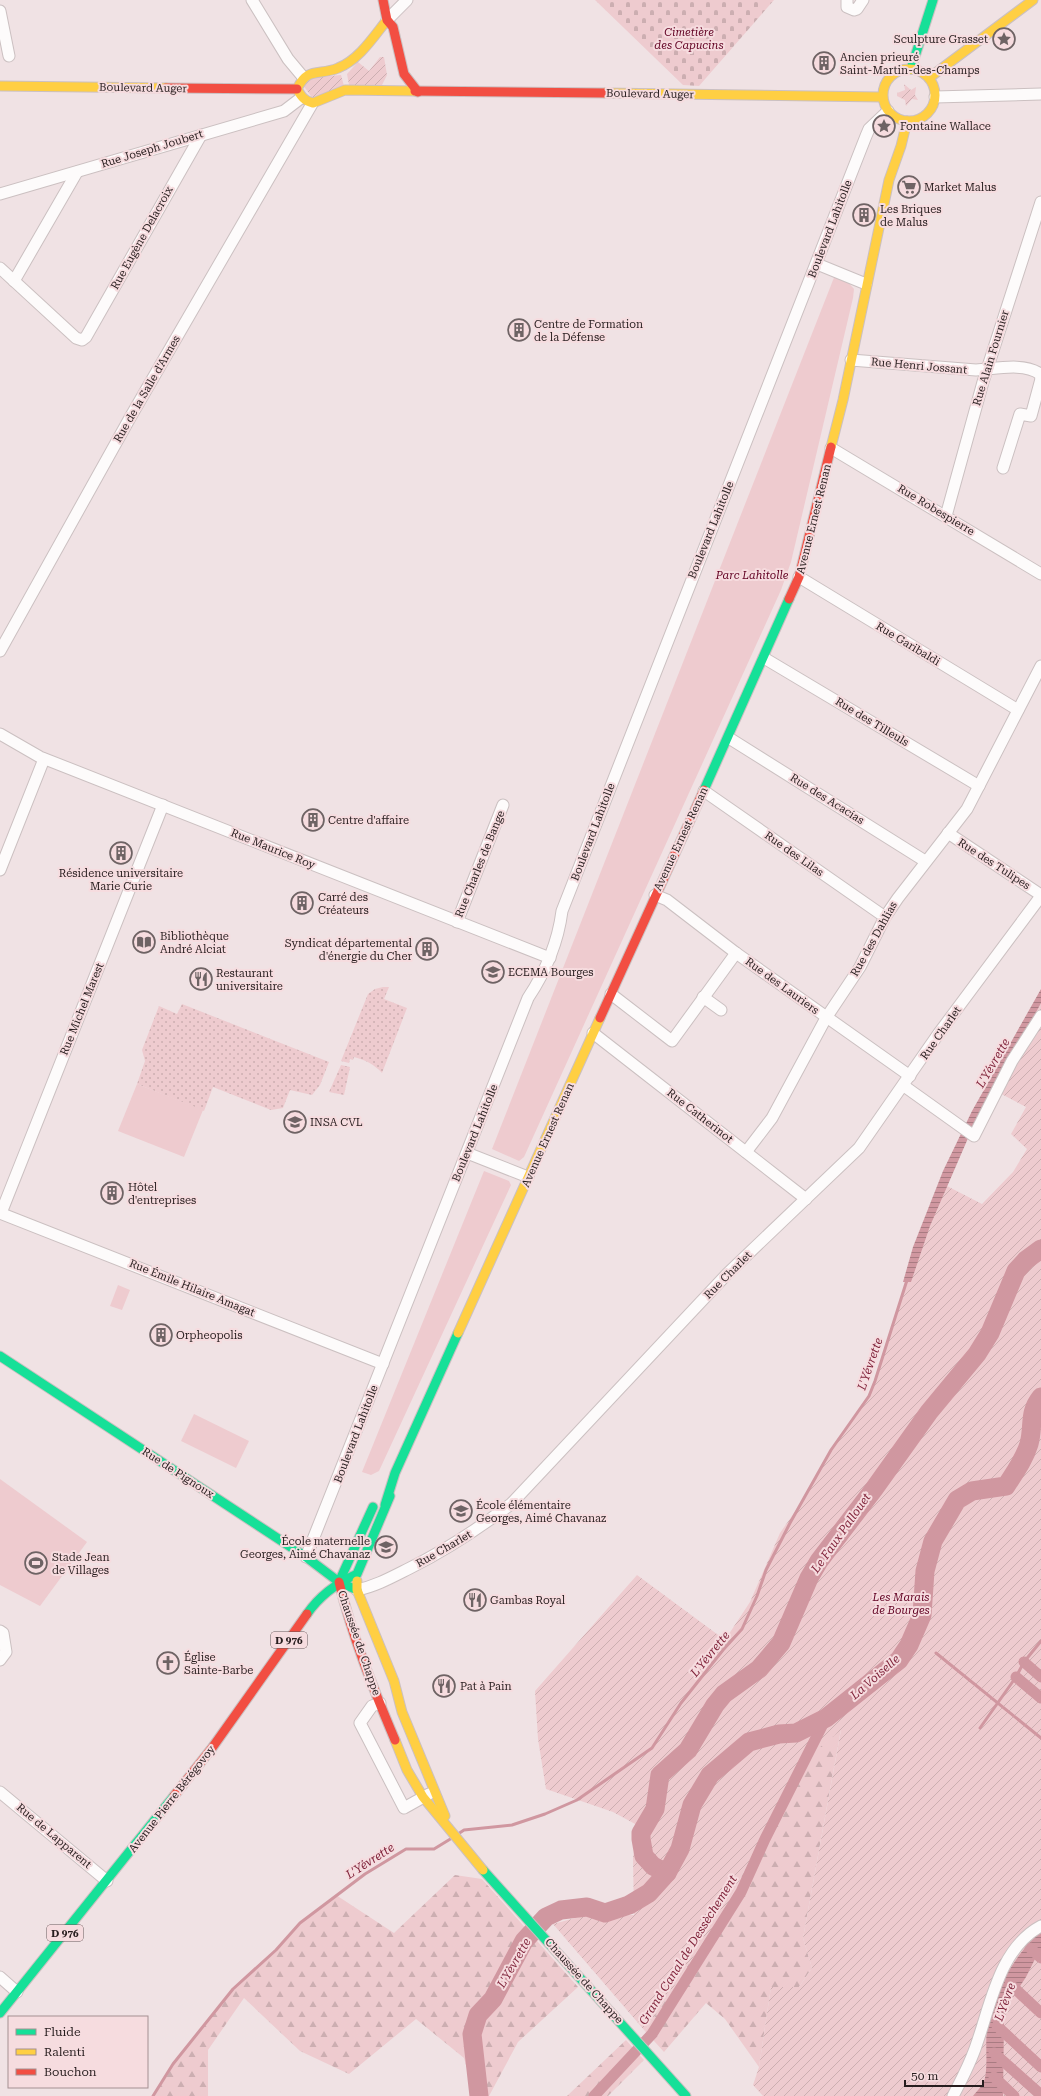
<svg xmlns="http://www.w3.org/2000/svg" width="1041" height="2096" font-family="'Roboto Serif',serif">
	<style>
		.grass { fill: url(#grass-dots) }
		.forest { fill: url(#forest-firs) }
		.cemetery { fill: url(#cemetery-stones) }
		.park { fill: #eecbcf }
		.garden { fill: url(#garden-furrows) }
		.water { fill: url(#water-rules) }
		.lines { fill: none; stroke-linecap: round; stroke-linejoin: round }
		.stream { stroke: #d097a0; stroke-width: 3 }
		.canal { stroke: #d097a0; stroke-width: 11 }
		.river { stroke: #d097a0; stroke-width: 19 }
		.street-casing { stroke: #cbc0c1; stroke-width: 13 }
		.fast-casing { stroke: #cbc0c1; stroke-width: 11 }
		.slow-casing { stroke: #cbc0c1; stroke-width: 11 }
		.jam-casing { stroke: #cbc0c1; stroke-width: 11 }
		.street { stroke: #fdfbfb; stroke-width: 11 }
		.fast { stroke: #16e098; stroke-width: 9 }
		.slow { stroke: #ffcf43; stroke-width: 9 }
		.jam { stroke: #f24e42; stroke-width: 9 }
		.labels { text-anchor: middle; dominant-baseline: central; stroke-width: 4; stroke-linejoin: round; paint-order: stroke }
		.shield { fill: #f6dcdf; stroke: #665759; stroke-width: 1 }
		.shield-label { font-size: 10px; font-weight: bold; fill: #281e1f }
		.park-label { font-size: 11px; font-style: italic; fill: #610022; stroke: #f6dcdf }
		.poi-label { font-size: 11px; fill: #281e1f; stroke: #f6dcdf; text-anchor: start }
		.street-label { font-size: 11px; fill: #281e1f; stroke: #f6dcdf }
		.water-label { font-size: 12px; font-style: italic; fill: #80243b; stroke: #f6dcdf }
	</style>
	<defs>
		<pattern id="grass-dots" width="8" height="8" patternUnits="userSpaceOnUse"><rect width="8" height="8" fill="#eecbcf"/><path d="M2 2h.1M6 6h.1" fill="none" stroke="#ccaeb1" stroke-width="1.8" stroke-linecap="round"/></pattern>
		<pattern id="forest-firs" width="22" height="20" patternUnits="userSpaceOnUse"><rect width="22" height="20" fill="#eecbcf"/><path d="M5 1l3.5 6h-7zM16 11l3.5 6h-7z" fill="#ccaeb1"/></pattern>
		<pattern id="cemetery-stones" width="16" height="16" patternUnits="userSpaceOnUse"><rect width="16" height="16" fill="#eecbcf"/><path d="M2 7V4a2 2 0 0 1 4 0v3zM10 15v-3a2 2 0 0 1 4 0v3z" fill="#ccaeb1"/></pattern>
		<pattern id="garden-furrows" width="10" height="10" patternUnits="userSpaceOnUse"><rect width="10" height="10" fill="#eecbcf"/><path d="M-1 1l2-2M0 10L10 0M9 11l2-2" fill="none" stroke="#ccaeb1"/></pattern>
		<pattern id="water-rules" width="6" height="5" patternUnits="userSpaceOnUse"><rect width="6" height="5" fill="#d097a0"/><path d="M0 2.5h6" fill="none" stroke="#a97b82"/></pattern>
	</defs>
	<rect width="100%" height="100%" fill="#f0e2e4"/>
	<!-- grass -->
	<g class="grass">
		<path d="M383,987H389L384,999L407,1008L382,1073C374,1064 365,1060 354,1057L353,1060L350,1059L349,1063L341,1061L368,994L375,989Z"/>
		<path d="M182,1004L329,1062L320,1085L312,1095L290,1090L283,1108L271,1110L213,1087L204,1111L137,1084L145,1061L142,1050L159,1006L177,1014Z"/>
		<path d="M341,1065L350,1067L344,1095L329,1092Z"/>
	</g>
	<!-- forest -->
	<g class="forest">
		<path d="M841,1729L803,1938L812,1968L799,1987H771L759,2067L725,2019L706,2003L664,2052L645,2031L727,1905L798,1765Z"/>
		<path d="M455,1875L482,1879L578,1987L518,2042L489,2096H475L464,2058L416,2019L349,2074L300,2051L244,1998L208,2050V2096H153L173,2064L233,1989L276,1950L300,1923L336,1895L394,1933Z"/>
		<path d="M626,2040L644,2060L608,2096H567Z"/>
	</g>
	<!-- cemetery -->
	<path class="cemetery" d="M595,0H774L699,86L683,85Z"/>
	<!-- park -->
	<g class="park">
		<path d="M835,275L847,281L854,289L853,298L791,562L781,590L524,1157L519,1161L492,1149Z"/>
		<path d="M137,1084L203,1110L184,1157L118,1131Z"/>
		<path d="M484,1171L509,1181L511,1185L379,1471L371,1475L362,1472Z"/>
		<path d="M118,1285L130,1290L122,1310L110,1306Z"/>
		<path d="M194,1414L249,1441L236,1468L181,1441Z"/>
		<path d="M0,1479L87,1542L40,1606L0,1585Z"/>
	</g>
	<!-- garden -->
	<g class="garden">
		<path d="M380,57H384L387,75L382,85H349L347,74L358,62L369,71Z"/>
		<path d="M341,75L344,86L313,99L303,85L308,78Z"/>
		<path d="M904,84L911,90L916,87L915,95L918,100L912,99L906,106L905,100L897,96V93L905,90Z"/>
		<path d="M1041,998V2096H763L753,2085L759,2067L771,1987H799L812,1968L803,1938L841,1730L798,1765L727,1905L645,2031L553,1924L583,1916L634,1915L633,1858L637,1825L613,1812L546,1789L538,1739L535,1691L637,1575L725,1640L750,1602L780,1533L801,1503L831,1450L869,1396L875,1381L913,1261L939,1196L947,1186L982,1204L1013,1172L1027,1149L1011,1134L1026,1107L990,1088Z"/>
	</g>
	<!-- water -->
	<g class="water">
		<path d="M1041,989V1003L969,1136L930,1226L911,1282H903L913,1247L943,1171L972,1111Z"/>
		<path d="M1041,1931V1951L1038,1953L1026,1977L1007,2006L1004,2020L1003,2096H973C977,2091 984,2084 985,2078C988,2063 985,2045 987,2029C990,1996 1017,1952 1041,1931Z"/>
	</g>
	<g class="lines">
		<!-- stream -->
		<g class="stream">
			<path d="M936,1653L1041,1738"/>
			<path d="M980,1728L1016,1677L1024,1662L1041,1641"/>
			<path d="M458,1834L464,1830L512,1825L545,1814L577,1800L652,1748L681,1703L723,1650L742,1629L757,1596L766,1570L790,1523L831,1450L869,1396L875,1381L907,1280"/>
			<path d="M153,2096L173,2064L233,1989L276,1950L300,1923L365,1874L406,1849H434L452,1838"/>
		</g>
		<!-- canal -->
		<g class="canal">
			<path d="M1024,1662L1041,1677"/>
			<path d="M1016,1677L1041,1698"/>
			<path d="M1030,1948L1041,1958"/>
			<path d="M1010,1984L1041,2013"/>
			<path d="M997,2026L1041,2067"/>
			<path d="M994,2053L1041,2095"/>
			<path d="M994,2077L1014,2096"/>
			<path d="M594,2096L652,2034L741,1892L765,1839L826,1718"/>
		</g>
		<!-- river -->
		<g class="river">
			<path d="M667,1873L653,1866L644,1856L641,1839V1833L655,1809L660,1775L688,1750L715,1705L724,1694L759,1669L781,1643L809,1578L819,1561L874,1489L929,1412L977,1354L990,1333L1016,1271L1026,1260L1041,1249"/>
			<path d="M479,2096L472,2034L478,2015L493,1999L524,1941L546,1917L561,1910L587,1907L605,1913L629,1905L649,1893L667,1873L680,1849L692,1805L710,1775L749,1742L779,1734L796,1733L826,1718L899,1660L909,1645L922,1615L925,1571L933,1541L957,1500L972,1491L1006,1486C1015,1472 1024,1460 1029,1444C1034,1426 1028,1413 1041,1397"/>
		</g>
		<!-- street casing -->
		<g class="street-casing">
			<g id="street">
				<path d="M252,0L288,59L303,77"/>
				<path d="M847,0V7L854,10L857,9L863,0"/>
				<path d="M0,11L9,56"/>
				<path d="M387,20L407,0"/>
				<path d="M935,97L1041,94"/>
				<path d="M0,194L284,111L301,98"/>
				<path d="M817,264L866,284"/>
				<path d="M0,268L76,338L82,340L86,337L201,135"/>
				<path d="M14,281L77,172"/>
				<path d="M851,360L976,370C995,369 1024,362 1040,374L1041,378"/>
				<path d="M831,448L1041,574"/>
				<path d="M1003,468L1020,414L1031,416L1041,379"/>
				<path d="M946,516L983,382L1041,202"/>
				<path d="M799,577L1018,710"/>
				<path d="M0,651L131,416L312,104"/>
				<path d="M764,658L979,786"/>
				<path d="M0,734L40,757L550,958"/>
				<path d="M729,738L925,861"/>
				<path d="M704,791L885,917"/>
				<path d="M948,833L1041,895"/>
				<path d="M0,870L44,759"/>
				<path d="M655,895L667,900L736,953L910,1076"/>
				<path d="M457,922L503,805"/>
				<path d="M611,994L672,1041L736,953"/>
				<path d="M703,997L721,1010"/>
				<path d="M593,1033L806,1199"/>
				<path d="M904,1086L974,1136L1012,1061L1041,1016"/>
				<path d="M746,1152L772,1118L826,1018L860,967L885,917L898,898L967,809L1041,666"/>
				<path d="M467,1153L528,1177"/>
				<path d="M0,1213L383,1364"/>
				<path d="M1,1213L163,805"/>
				<path d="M306,1557L528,998C546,971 558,942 562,911L866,136L869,129L888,111"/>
				<path d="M357,1590C376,1586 392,1577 410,1568C448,1549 478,1529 511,1504L727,1274L859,1148L939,1033L1041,896"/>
				<path d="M0,1631L3,1633L6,1652L0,1660"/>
				<path d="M380,1703L372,1706L360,1723L404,1808L429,1794"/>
				<path d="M0,1792L107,1881"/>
				<path d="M0,1977L17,1992"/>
				<path d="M953,2096C962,2079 971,2062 977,2043C991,2003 1000,1948 1041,1926"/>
			</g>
		</g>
		<!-- fast casing -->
		<g class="fast-casing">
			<g id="fast">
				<path d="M911,69L933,0"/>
				<path d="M704,790L789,599"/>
				<path d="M0,1356L306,1557L339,1582L357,1590"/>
				<path d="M385,1505L395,1473L458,1333"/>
				<path d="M339,1582L373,1507"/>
				<path d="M307,1614C320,1595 337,1583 357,1574L390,1496"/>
				<path d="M483,1870L686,2096"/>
				<path d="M0,2013L174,1796"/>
			</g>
		</g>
		<!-- slow casing -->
		<g class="slow-casing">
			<g id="slow">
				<path d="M387,20C374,36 359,60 338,68C319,76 308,66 297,89C301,96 304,101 313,103L345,90L415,91"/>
				<circle cx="909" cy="95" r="26"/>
				<path d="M929,78L1033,0"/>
				<path d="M0,86L166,88"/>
				<path d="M605,93L882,97"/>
				<path d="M831,447L843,400L889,180L901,146L907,121"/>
				<path d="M458,1333L600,1018"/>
				<path d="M357,1581V1590L394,1681L402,1712L445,1816"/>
				<path d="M395,1740L407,1770L423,1797L483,1870"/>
			</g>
		</g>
		<!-- jam casing -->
		<g class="jam-casing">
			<g id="jam">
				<path d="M383,0L387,20L393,27L404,74L418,92"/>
				<path d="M166,88L297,89"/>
				<path d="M415,91L605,93"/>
				<path d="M789,599L799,577L831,447"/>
				<path d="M600,1018L704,790"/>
				<path d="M339,1582C352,1636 373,1688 395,1740"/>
				<path d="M174,1796L212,1748L307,1614"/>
			</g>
		</g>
		<!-- street -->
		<use href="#street" class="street"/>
		<!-- fast -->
		<use href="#fast" class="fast"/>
		<!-- slow -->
		<use href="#slow" class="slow"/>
		<!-- jam -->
		<use href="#jam" class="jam"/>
	</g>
	<!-- icons -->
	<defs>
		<g id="sight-ring" transform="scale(1.15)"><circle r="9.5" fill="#f6dcdf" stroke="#6e6364" stroke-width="1.5"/><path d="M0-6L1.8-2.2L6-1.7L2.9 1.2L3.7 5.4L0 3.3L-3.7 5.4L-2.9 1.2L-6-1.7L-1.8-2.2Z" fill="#6e6364"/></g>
		<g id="building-ring" transform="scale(1.15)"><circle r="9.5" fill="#f6dcdf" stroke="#6e6364" stroke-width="1.5"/><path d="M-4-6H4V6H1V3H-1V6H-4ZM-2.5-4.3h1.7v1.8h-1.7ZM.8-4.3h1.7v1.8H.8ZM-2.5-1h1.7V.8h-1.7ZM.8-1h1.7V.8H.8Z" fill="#6e6364"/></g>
		<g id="supermarket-ring" transform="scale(1.15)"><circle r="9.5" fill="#f6dcdf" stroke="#6e6364" stroke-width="1.5"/><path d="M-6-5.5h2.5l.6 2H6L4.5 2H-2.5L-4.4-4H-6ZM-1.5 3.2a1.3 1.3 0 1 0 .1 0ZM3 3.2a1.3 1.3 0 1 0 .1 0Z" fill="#6e6364"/></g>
		<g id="library-ring" transform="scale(1.15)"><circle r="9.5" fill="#f6dcdf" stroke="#6e6364" stroke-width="1.5"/><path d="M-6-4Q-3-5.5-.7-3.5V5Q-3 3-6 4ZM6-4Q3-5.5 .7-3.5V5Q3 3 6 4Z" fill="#6e6364"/></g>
		<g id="university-ring" transform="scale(1.15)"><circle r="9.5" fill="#f6dcdf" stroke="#6e6364" stroke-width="1.5"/><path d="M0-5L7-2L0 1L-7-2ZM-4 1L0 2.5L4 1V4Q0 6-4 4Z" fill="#6e6364"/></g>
		<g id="restaurant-ring" transform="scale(1.15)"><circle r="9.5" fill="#f6dcdf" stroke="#6e6364" stroke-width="1.5"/><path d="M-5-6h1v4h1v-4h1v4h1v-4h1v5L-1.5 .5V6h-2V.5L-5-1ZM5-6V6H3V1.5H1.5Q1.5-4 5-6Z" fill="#6e6364"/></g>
		<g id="school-ring" transform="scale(1.15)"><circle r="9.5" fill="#f6dcdf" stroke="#6e6364" stroke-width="1.5"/><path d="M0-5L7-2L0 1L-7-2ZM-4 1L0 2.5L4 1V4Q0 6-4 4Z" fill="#6e6364"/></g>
		<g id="stadium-ring" transform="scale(1.15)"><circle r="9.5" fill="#f6dcdf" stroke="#6e6364" stroke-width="1.5"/><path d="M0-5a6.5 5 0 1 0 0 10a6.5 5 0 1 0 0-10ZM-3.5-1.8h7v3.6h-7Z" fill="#6e6364"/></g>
		<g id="church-ring" transform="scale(1.15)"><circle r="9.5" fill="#f6dcdf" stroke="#6e6364" stroke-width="1.5"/><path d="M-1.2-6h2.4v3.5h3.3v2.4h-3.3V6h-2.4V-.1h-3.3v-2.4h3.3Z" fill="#6e6364"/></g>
	</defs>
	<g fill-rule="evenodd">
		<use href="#sight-ring" x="1004" y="39"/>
		<use href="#building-ring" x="824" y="63"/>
		<use href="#sight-ring" x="884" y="126"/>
		<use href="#supermarket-ring" x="909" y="187"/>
		<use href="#building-ring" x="864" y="215"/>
		<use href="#building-ring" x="519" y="330"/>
		<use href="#building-ring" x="313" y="820"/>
		<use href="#building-ring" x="121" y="853"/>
		<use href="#building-ring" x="302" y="903"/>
		<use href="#library-ring" x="144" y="942"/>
		<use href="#building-ring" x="427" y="949"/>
		<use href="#university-ring" x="493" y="972"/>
		<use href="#restaurant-ring" x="201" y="979"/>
		<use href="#university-ring" x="295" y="1122"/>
		<use href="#building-ring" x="112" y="1193"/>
		<use href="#building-ring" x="161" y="1335"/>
		<use href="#school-ring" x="461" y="1511"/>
		<use href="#school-ring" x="386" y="1547"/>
		<use href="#stadium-ring" x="36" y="1563"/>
		<use href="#restaurant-ring" x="475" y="1600"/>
		<use href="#church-ring" x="168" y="1663"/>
		<use href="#restaurant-ring" x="444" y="1686"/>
	</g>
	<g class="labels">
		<!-- shield labels -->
		<g class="shield">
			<rect x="271" y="1632" width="36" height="16" rx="3"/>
			<rect x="47" y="1925" width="36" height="16" rx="3"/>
		</g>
		<g class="shield-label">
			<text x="289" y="1640">D 976</text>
			<text x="65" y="1933">D 976</text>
		</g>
		<!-- park labels -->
		<g class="park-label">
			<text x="689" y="32">Cimetière<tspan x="689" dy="13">des Capucins</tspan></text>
			<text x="752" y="575">Parc Lahitolle</text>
			<text x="901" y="1597">Les Marais<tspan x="901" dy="13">de Bourges</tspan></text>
		</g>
		<!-- poi labels -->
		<g class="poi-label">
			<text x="988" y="39" text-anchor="end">Sculpture Grasset</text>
			<text x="840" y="57">Ancien prieuré<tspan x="840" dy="13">Saint-Martin-des-Champs</tspan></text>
			<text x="900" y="126">Fontaine Wallace</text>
			<text x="924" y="187">Market Malus</text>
			<text x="880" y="209">Les Briques<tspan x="880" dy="13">de Malus</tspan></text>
			<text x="534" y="324">Centre de Formation<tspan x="534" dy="13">de la Défense</tspan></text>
			<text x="328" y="820">Centre d'affaire</text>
			<text x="121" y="873" text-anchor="middle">Résidence universitaire<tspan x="121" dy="13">Marie Curie</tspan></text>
			<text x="318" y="897">Carré des<tspan x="318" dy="13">Créateurs</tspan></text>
			<text x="160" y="936">Bibliothèque<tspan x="160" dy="13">André Alciat</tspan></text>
			<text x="412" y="943" text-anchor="end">Syndicat départemental<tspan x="412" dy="13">d'énergie du Cher</tspan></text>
			<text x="508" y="972">ECEMA Bourges</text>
			<text x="216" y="973">Restaurant<tspan x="216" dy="13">universitaire</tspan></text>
			<text x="310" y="1122">INSA CVL</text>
			<text x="128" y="1187">Hôtel<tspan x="128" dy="13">d'entreprises</tspan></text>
			<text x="176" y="1335">Orpheopolis</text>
			<text x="476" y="1505">École élémentaire<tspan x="476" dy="13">Georges, Aimé Chavanaz</tspan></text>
			<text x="370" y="1541" text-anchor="end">École maternelle<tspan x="370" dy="13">Georges, Aimé Chavanaz</tspan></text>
			<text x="52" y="1557">Stade Jean<tspan x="52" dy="13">de Villages</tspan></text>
			<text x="490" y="1600">Gambas Royal</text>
			<text x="184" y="1657">Église<tspan x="184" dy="13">Sainte-Barbe</tspan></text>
			<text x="460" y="1686">Pat à Pain</text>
		</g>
		<!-- street labels -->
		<g class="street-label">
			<text transform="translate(143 88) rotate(1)">Boulevard Auger</text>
			<text transform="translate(650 94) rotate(1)">Boulevard Auger</text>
			<text transform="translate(152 149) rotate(-17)">Rue Joseph Joubert</text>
			<text transform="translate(830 229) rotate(-69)">Boulevard Lahitolle</text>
			<text transform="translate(142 238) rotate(-61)">Rue Eugène Delacroix</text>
			<text transform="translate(991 358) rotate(-73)">Rue Alain Fournier</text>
			<text transform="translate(919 366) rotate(5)">Rue Henri Jossant</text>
			<text transform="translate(147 389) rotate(-60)">Rue de la Salle d'Armes</text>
			<text transform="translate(936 510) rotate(31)">Rue Robespierre</text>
			<text transform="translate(814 519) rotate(-76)">Avenue Ernest Renan</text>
			<text transform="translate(711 530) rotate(-68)">Boulevard Lahitolle</text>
			<text transform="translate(908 644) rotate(31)">Rue Garibaldi</text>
			<text transform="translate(872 722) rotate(31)">Rue des Tilleuls</text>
			<text transform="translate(827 799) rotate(32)">Rue des Acacias</text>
			<text transform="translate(593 832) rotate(-69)">Boulevard Lahitolle</text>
			<text transform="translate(681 839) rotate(-65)">Avenue Ernest Renan</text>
			<text transform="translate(273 849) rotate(22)">Rue Maurice Roy</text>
			<text transform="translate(794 854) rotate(35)">Rue des Lilas</text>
			<text transform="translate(480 864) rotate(-68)">Rue Charles de Bange</text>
			<text transform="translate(994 864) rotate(33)">Rue des Tulipes</text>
			<text transform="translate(874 939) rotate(-61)">Rue des Dahlias</text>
			<text transform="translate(782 986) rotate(36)">Rue des Lauriers</text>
			<text transform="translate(82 1009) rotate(-68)">Rue Michel Marest</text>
			<text transform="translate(941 1033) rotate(-55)">Rue Charlet</text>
			<text transform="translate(700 1116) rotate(38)">Rue Catherinot</text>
			<text transform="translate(475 1133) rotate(-68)">Boulevard Lahitolle</text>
			<text transform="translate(548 1135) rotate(-66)">Avenue Ernest Renan</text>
			<text transform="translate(728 1275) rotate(-45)">Rue Charlet</text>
			<text transform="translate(192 1288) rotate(22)">Rue Émile Hilaire Amagat</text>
			<text transform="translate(356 1434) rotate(-69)">Boulevard Lahitolle</text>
			<text transform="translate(178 1473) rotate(33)">Rue de Pignoux</text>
			<text transform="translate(444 1549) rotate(-30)">Rue Charlet</text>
			<text transform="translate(359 1643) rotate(71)">Chaussée de Chappe</text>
			<text transform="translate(172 1799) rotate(-52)">Avenue Pierre Bérégovoy</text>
			<text transform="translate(54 1836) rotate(40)">Rue de Lapparent</text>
			<text transform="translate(584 1981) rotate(48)">Chaussée de Chappe</text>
		</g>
		<!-- water labels -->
		<g class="water-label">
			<text transform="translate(993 1063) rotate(-60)">L'Yévrette</text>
			<text transform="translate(870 1364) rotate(-71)">L'Yévrette</text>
			<text transform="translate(841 1533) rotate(-55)">Le Faux Pallouet</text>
			<text transform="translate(710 1654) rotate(-51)">L'Yévrette</text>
			<text transform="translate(875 1677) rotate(-41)">La Voiselle</text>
			<text transform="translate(370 1861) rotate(-33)">L'Yévrette</text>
			<text transform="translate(688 1950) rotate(-58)">Grand Canal de Dessèchement</text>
			<text transform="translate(514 1963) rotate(-60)">L'Yèvrette</text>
			<text transform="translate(1005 2002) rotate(-70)">L'Yèvre</text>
		</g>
	</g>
	<!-- legend -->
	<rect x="8" y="2016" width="140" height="72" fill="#f6dcdf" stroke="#a49092"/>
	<rect x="16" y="2029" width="20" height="6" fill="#16e098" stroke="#a49092"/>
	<text x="44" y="2036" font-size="12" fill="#281e1f">Fluide</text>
	<rect x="16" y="2049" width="20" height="6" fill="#ffcf43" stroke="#a49092"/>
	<text x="44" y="2056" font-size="12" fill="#281e1f">Ralenti</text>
	<rect x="16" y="2069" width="20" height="6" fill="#f24e42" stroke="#a49092"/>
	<text x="44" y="2076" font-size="12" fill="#281e1f">Bouchon</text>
	<!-- scale -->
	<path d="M905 2080v6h78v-6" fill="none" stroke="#281e1f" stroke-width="2"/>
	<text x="911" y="2080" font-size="12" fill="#281e1f" stroke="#f6dcdf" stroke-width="3" paint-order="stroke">50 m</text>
</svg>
